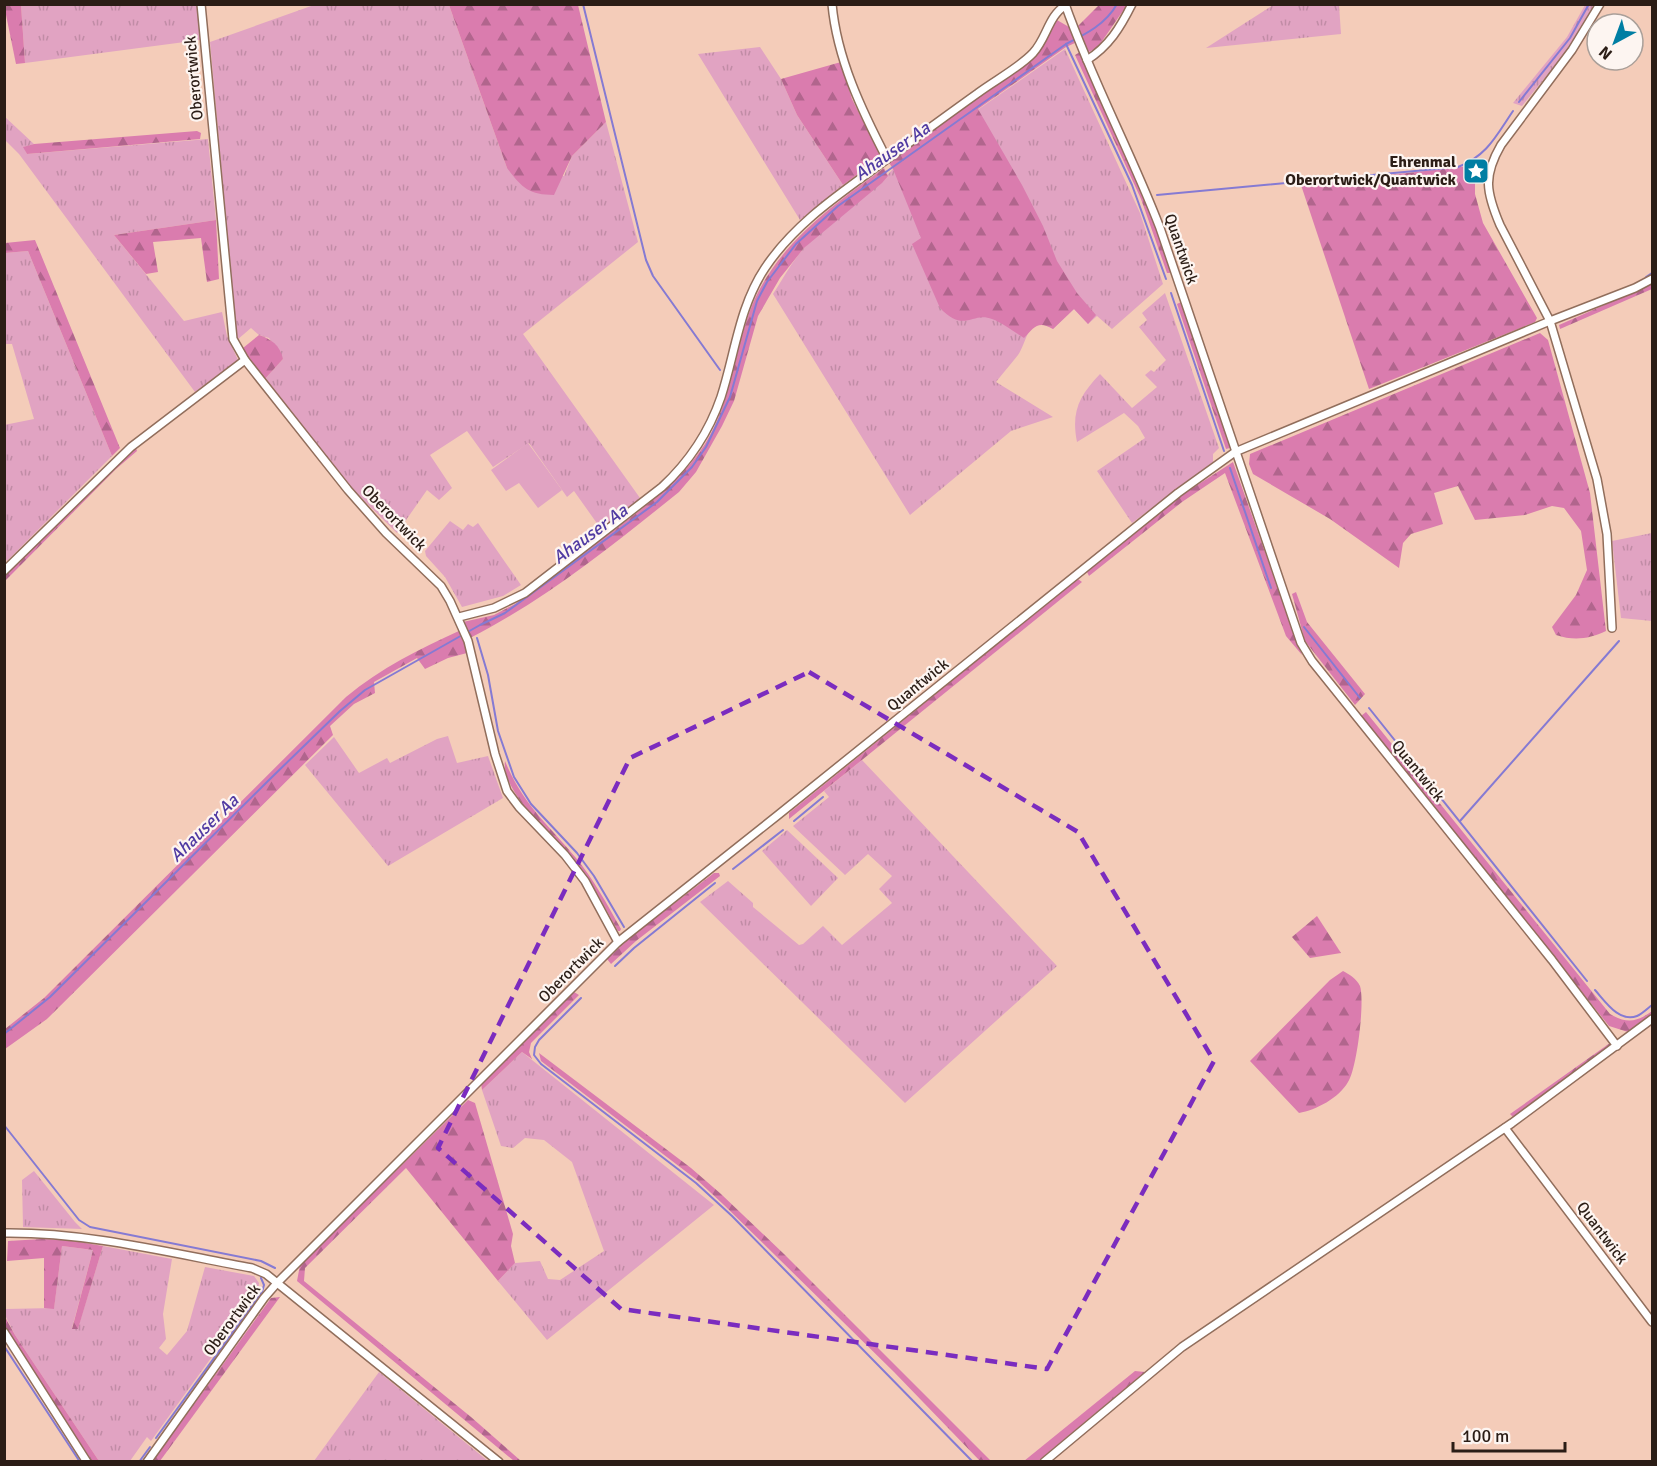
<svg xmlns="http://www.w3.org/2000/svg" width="1657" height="1466" font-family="Signika,sans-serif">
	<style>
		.grass { fill: url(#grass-tufts) }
		.forest { fill: url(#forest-firs) }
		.park { fill: #e1a3c2 }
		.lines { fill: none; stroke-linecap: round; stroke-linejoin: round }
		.stream { stroke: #857ad3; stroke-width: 2 }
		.street-casing { stroke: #916e5c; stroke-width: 10 }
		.street { stroke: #fff; stroke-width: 7 }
		.marked { fill: none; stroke: #7b2cbf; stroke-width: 4.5; stroke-dasharray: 12 8; stroke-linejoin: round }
		.labels { text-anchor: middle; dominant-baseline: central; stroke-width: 4.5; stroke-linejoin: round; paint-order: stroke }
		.street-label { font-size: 16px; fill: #2b1d16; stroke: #fdf5f1 }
		.poi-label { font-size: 16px; font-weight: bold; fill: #2b1d16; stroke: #fdf5f1; text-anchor: end }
		.water-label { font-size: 18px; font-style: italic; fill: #503aa2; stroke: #fdf5f1 }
	</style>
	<defs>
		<pattern id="grass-tufts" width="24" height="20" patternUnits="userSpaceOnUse" patternTransform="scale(1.5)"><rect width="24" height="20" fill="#e1a3c2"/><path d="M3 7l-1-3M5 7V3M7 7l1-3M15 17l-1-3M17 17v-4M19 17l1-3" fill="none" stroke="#c18ca6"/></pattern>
		<pattern id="forest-firs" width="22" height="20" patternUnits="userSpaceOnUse" patternTransform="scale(1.5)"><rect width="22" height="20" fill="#da7cae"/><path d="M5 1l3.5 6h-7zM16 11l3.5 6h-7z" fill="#b1658d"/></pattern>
	</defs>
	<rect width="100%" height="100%" fill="#f4ccb9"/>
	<!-- grass -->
	<g class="grass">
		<path d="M21,5H197L200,40L25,63Z"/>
		<path d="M314,5H449L507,168L564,176L572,156L606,122L638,242L523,334L640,498L601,529L574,491L567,497L529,443L493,467L467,431L430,455L452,488L439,500L427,490L397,533L348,485L264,380L283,359L269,338L259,335L251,328L237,340L210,42Z"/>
		<path d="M1273,5H1339L1341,34L1206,48Z"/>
		<path d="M1585,5H1596L1574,42L1522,106L1513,103L1567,37Z"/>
		<path d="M760,47L781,79L797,115L843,185L800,220L698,54Z"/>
		<path d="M1065,49L1140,213L1163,284L1112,329L1097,316L1088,324L1074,309L1053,329C1027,313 1028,341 1018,355C1011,364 1003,373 996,382L1053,417L1011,431L910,515L773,294C783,279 792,261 805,247C832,219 867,199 893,169Z"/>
		<path d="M4,116L34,144L24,147L27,154L208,139L216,220L114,235L184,321L222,312L227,336L238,360L195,392L19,154L5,140Z"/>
		<path d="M28,251L112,456L7,561L4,556V425L34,419L12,344H4L5,253Z"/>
		<path d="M1165,293L1219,448L1213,454V462L1132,523L1097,471L1145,438L1138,426L1124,413L1077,442C1071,412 1079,396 1100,374L1132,408L1157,387L1145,375L1151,370L1154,372L1166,360L1139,327L1147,320L1142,313Z"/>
		<path d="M450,521L463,530L468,524L473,527L478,523L521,585L503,596L462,607L445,577L426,556L425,551Z"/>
		<path d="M1652,533V621L1621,618L1612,541Z"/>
		<path d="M448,736L457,763L488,756L503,798L388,866L305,765L334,737L359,773L387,758L390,763L437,739Z"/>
		<path d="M862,760L1057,966L905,1103L700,902L728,881L753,903V907L799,945L803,944L823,926L842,945L892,903L879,889L892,876L868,854L845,875L793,826L829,797L824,791Z"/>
		<path d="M787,830L838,878L811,906L762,851Z"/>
		<path d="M522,1052L714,1205L547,1340L498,1281L515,1263L540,1261L548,1279L560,1280L604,1251L572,1162L544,1140L525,1138L513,1148L501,1146L482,1090Z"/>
		<path d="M34,1171L75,1222L82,1229L23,1227L22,1180Z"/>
		<path d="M62,1246L93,1250L72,1328H78L103,1246L172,1259L163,1314L166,1339L159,1348L167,1355L187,1331L205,1267L254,1276L259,1283L258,1293L151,1441L147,1437L130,1461H99L15,1335L5,1315V1309L54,1308Z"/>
		<path d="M379,1372L488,1461H314Z"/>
	</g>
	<!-- forest -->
	<g class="forest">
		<path d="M4,5H21L25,63L16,64Z"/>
		<path d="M449,5H578L606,122L572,156L554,195C529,195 522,188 507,168Z"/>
		<path d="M1099,5H1127L1098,47L1087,53L1077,27Z"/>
		<path d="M1057,20L1069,27L1075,43L1066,47L917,152L978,109L1022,185L1043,226L1057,261L1077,293L1096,315L1088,324L1074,309L1053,329C1038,320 1034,327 1024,338C1014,332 1003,323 992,319C972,311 965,334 940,308L912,244L921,238L893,169L888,161L1041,46Z"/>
		<path d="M1080,52L1137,178L1172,273H1167L1141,199L1075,55Z"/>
		<path d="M841,62L852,99L881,157L843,185L797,115L781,79Z"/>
		<path d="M197,131L201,133L200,139L27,154L23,147L34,144Z"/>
		<path d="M1469,166L1475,177V194L1483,223L1537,318L1535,322L1369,389L1301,185Z"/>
		<path d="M884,168L888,176L882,183L804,248L780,278L758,316L734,401L722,426L696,472L679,492C613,545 545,600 470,638L463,622L494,615L515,604C548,580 580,556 613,531C647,505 681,481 705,444C732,401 734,350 753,303C779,243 833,205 884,168Z"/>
		<path d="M216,220L219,279L207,282L201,238L153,242L158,272L146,274L114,235Z"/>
		<path d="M35,240L120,448L112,456L28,251L5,253V243Z"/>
		<path d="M1652,284V289L1560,329L1559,325Z"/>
		<path d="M1181,302L1230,448L1226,449L1177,304Z"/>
		<path d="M1540,333L1548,340L1590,493L1606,631C1589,639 1574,641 1556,635L1552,627L1576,595L1587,570L1581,531L1564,508L1552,506L1525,515L1475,520L1458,486L1434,493L1443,524L1411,534L1403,543L1399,568L1330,519L1253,474L1249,464L1250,454Z"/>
		<path d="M259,335C271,339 280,345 283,359L264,380L241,352L243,348Z"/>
		<path d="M136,448L137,451L116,469L5,581V574L110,469Z"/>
		<path d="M1233,462L1294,634L1302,655L1286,636L1225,473L1182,502L1089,576L1087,572L1185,493Z"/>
		<path d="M1078,579L1082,582L789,819V813Z"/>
		<path d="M1296,592L1307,622L1365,694L1355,705L1305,641L1292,594Z"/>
		<path d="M461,630L467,653L448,658L425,669L417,658L374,682L375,693L354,704L330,726L333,735L47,1019L5,1049V1029L44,998L346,697C381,668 419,649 461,630Z"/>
		<path d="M1366,712L1610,1014C1627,1024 1637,1022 1652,1011V1014L1628,1032L1609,1026L1361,716Z"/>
		<path d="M505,761C523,805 548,824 576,858C594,880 607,904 621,929L620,931H618C609,915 600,897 590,882C571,853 500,795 505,761Z"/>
		<path d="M714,873H719L720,876L636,941L611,964L607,959L632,936Z"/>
		<path d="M1317,916L1341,953L1310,958L1292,937Z"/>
		<path d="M1343,971C1349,974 1357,979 1360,986C1365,1001 1357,1069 1348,1082C1339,1098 1316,1110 1299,1113L1250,1061L1330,980Z"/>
		<path d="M574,992L579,995L531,1043L529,1052L532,1059L522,1052L482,1090L481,1083Z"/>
		<path d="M1610,1043L1612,1047L1514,1118L1510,1114Z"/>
		<path d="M539,1053L691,1168L721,1194L784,1254L991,1461H980L894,1372L724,1205L697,1180L541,1061Z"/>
		<path d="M468,1100L475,1103L513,1234L511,1246L515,1263L498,1281L406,1168L305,1268L304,1281L471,1417L521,1461H514L297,1281L300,1265Z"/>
		<path d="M42,1239L67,1240L103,1246L78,1329H72L93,1250L62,1246L54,1309L44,1308V1258L7,1261L8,1241Z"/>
		<path d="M280,1297L160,1461H153L271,1298Z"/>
		<path d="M4,1315L15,1335L99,1461H92L5,1326Z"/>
		<path d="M1135,1371L1145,1372L1038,1461H1024Z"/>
	</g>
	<!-- park -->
	<path class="park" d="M528,443L562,490L538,508L519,483L506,491L491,470Z"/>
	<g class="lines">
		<!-- stream -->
		<g class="stream">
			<path d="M583,4L646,260L653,276L720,370"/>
			<path d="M1066,44L1132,185L1166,279"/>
			<path d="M1519,102L1570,38L1589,4"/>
			<path d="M1157,195L1458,167C1487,156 1496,136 1513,111"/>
			<path d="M1646,277L1652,273"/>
			<path d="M1171,293L1224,451"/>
			<path d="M1230,468L1271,588"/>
			<path d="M1304,627L1360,698"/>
			<path d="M477,638L488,675L498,731L514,777L531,804L577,853L594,876L624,927"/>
			<path d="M1369,708L1587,981"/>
			<path d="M794,821L823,797"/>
			<path d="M1460,821L1619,641"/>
			<path d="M733,869L783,830"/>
			<path d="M615,966L634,948L715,883"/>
			<path d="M1595,990C1605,1001 1619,1023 1637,1016C1642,1014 1648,1008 1652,1005"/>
			<path d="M581,998L539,1040L535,1047L534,1055L541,1064L696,1183L732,1216L973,1462"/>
			<path d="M4,1034L50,997L270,779L340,711L365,690L480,625L505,613L657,502L692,467L706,447L730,397L757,301L767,282L796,244L838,206L1066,44C1086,34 1106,24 1117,4"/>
			<path d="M4,1125L79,1220L90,1227L261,1261L275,1268"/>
			<path d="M4,1346L80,1462"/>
			<path d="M156,1438L262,1292L264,1285L261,1278"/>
			<path d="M139,1462L150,1447"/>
		</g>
		<!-- street casing -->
		<g class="street-casing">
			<g id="street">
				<path d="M201,4L233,339L245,360L348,490L386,533L441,586L450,601L468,641L495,754L507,791L519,807L565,855L585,881L618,942"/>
				<path d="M832,4C837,59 862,111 887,159"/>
				<path d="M1065,4C1092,81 1131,152 1160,228L1301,643L1312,661L1552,960L1617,1046"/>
				<path d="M1600,4L1572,50L1501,145C1483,176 1486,192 1500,225L1550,321L1597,479L1607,534L1612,628"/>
				<path d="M1087,60C1109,46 1120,28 1132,4"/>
				<path d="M4,571L131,447L245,360"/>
				<path d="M459,617L494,608L525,593L662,487C689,462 709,432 721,397C735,354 739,307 765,268C793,226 835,197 875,168C909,143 943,118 978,93C994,81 1020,67 1033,53C1047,38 1048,16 1066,5"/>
				<path d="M1505,1128L1652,1322"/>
				<path d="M4,1233C88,1232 170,1253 252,1268L266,1274L499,1462"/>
				<path d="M4,1332L87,1462"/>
				<path d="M147,1462L264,1298L278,1282L618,942L778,815L1178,493L1235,452L1550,321L1635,288L1652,279"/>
				<path d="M1044,1462L1182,1347L1512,1123L1652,1019"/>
			</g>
		</g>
		<!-- street -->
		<use href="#street" class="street"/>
	</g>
	<!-- marked area -->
	<path class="marked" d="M809,672L1078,832L1214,1061L1047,1369L621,1309L438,1148L630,758Z"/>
	<!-- icons -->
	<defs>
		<g id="sight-square" transform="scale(1.35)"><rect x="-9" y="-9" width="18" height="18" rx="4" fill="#007ea3" stroke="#fdf5f1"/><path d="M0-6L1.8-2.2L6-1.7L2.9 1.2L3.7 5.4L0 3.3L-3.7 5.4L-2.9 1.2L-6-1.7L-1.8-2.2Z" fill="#fff"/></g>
	</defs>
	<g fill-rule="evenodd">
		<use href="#sight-square" x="1476" y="171"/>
	</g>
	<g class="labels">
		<!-- street labels -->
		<g class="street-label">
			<text transform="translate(194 78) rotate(-95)">Oberortwick</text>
			<text transform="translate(1181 249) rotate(71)">Quantwick</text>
			<text transform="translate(394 518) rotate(46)">Oberortwick</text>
			<text transform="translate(918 685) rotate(-39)">Quantwick</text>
			<text transform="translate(1418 771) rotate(51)">Quantwick</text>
			<text transform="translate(571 970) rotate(-45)">Oberortwick</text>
			<text transform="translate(1602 1233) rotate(53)">Quantwick</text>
			<text transform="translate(232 1320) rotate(-54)">Oberortwick</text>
		</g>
		<!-- poi labels -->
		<g class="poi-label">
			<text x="1456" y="162">Ehrenmal<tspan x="1456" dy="18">Oberortwick/Quantwick</tspan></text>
		</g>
		<!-- water labels -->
		<g class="water-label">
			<text transform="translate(892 151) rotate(-35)">Ahauser Aa</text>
			<text transform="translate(590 534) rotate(-36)">Ahauser Aa</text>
			<text transform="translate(204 828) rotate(-44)">Ahauser Aa</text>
		</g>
	</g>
	<!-- border -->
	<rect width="1657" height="1466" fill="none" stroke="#2b1d16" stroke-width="12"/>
	<!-- north arrow -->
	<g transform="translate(1615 42) rotate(221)"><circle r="28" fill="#fdf5f1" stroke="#a99f99" stroke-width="1.5"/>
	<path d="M0-4.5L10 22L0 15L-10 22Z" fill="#007ea3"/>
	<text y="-9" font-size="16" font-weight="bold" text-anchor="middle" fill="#2b1d16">N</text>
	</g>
	<!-- scale -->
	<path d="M1453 1442v9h112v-9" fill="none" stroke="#2b1d16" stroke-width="3"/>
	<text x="1462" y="1442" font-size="18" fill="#2b1d16" stroke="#fdf5f1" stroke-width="4.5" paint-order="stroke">100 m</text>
</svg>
